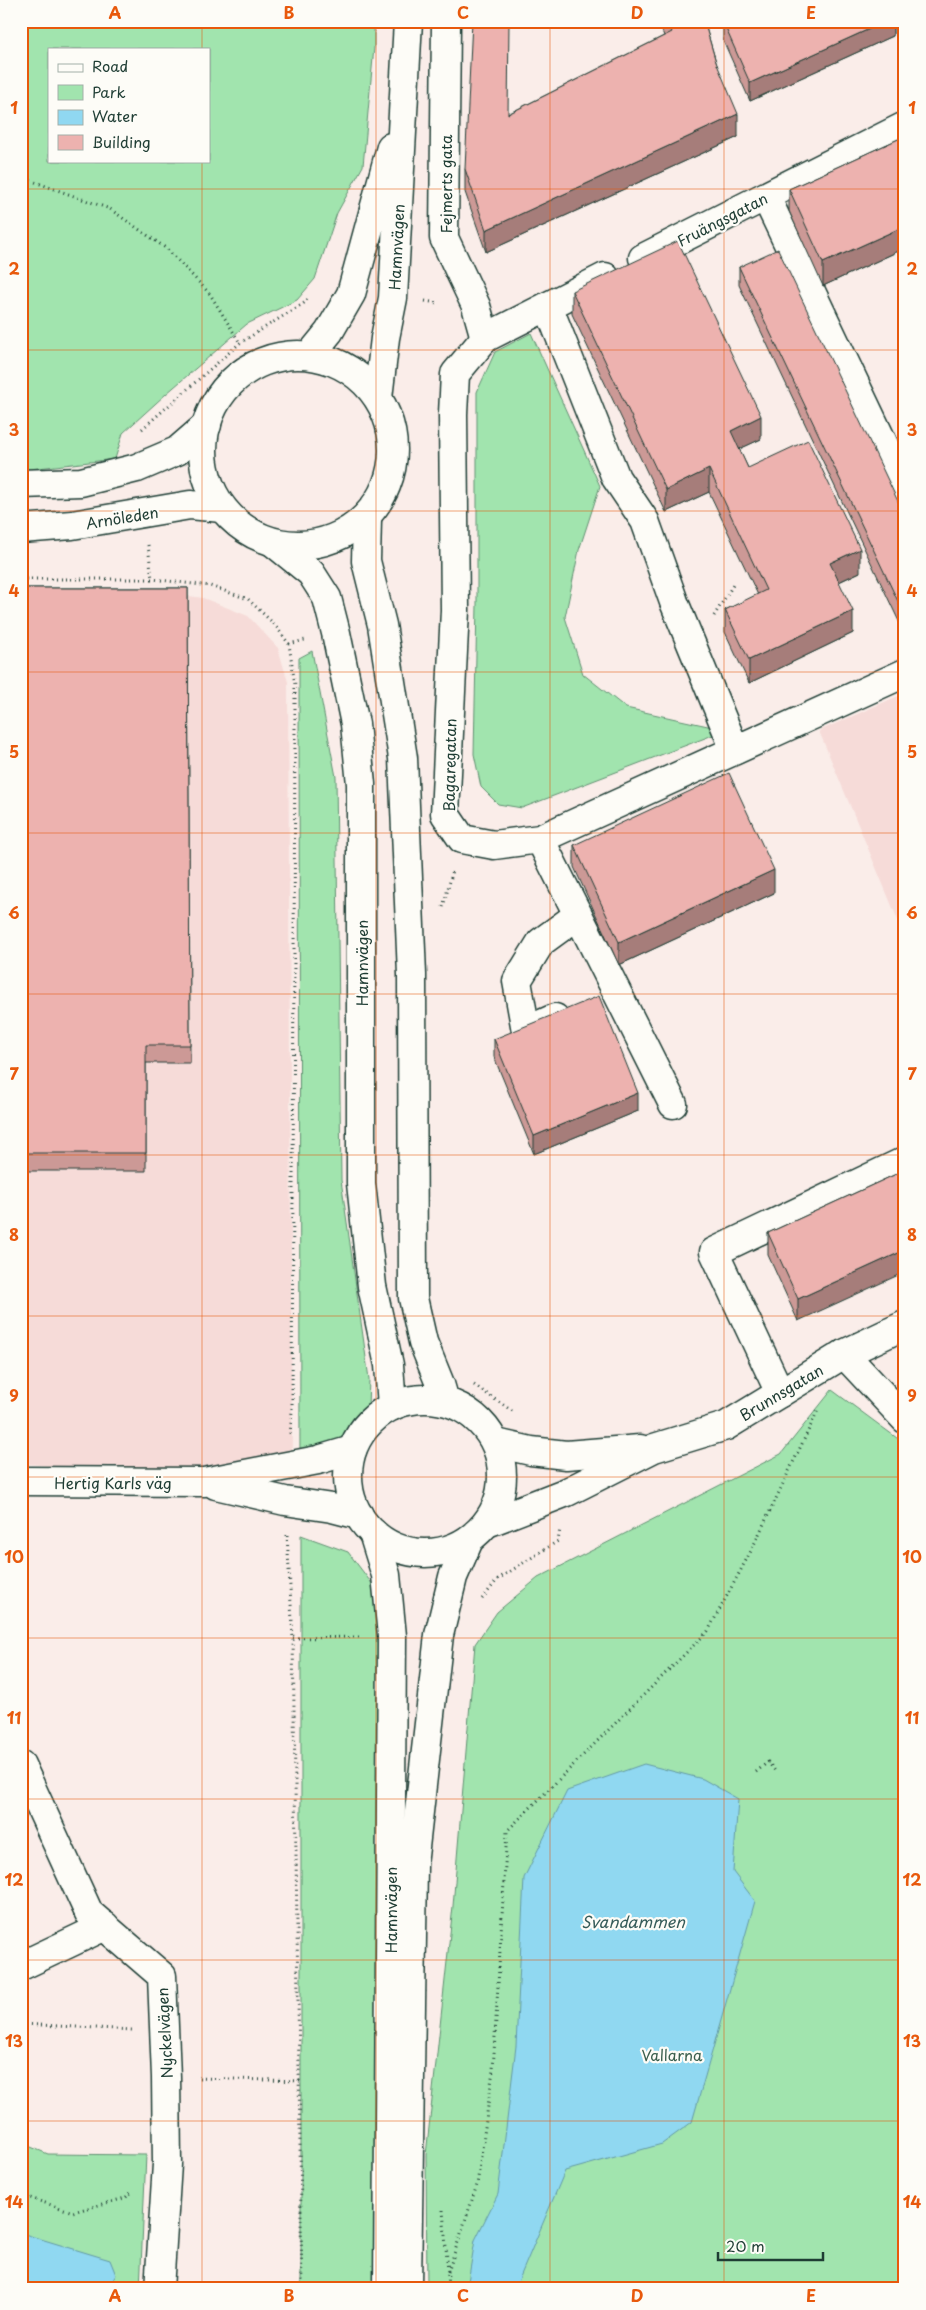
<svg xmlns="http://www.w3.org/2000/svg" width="926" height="2310" font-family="'Playpen Sans',sans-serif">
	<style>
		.built { fill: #f6dbd8 }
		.green { fill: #a1e4ae; stroke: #609071; fill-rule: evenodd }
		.water { fill: #90d8f1; stroke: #639aa5 }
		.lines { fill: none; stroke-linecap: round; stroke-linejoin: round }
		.minor-casing { stroke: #1f3d34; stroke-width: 31 }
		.major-casing { stroke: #1f3d34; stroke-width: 31 }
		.path { stroke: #1f3d34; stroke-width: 3; stroke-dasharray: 1 4; stroke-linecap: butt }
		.minor { stroke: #fdfcf7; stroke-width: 28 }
		.major { stroke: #fdfcf7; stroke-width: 28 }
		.wall { fill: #cc9996; stroke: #1f3d34 }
		.shaded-wall { fill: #a67d7a; stroke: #1f3d34 }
		.building { fill: #edb2af; stroke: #1f3d34 }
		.grid { fill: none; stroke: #e8590c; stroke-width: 1; stroke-opacity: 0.55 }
		.labels { text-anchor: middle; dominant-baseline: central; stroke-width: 4.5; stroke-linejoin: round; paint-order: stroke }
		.street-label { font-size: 15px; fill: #1f3d34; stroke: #fdfcf7 }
		.park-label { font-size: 15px; fill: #395e4c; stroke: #fdfcf7 }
		.water-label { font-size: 16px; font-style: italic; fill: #365c5a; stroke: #fdfcf7 }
		.neatline { fill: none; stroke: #e8590c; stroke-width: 2 }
		.grid-label { font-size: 16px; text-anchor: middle; font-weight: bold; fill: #e8590c }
	</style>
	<rect width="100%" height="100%" fill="#faede9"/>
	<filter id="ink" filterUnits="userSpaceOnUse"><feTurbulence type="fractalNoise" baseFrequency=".02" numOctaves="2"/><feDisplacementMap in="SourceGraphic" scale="10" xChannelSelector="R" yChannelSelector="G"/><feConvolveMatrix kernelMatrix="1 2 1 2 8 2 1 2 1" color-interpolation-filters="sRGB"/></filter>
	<g filter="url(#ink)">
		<!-- built -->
		<g class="built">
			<path d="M21,592H160L203,598L248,616L278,648L288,682L292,1470L224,1484L21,1463Z"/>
			<path d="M905,693V937L819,731Z"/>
		</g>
		<!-- green -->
		<g class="green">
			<path d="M21,21H374V47L363,166L337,213L315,279L297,300L247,324L166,394L123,433L115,459L21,470ZM49,49H209V161H49Z"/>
			<path d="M531,333L600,486L579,550L565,617L583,674L626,708L726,730L522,808L498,804L481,787L474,754L477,605V392L495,352Z"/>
			<path d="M312,651L336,777L341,1180L369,1379L368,1407L339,1443L300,1464L299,658Z"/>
			<path d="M832,1390L905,1444V2289H427L426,2155L453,1906L475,1644L497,1612L538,1578L781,1454Z"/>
			<path d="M301,1535L348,1552L373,1585L378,1615L376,2289H301Z"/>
			<path d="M21,2143L48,2154L146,2155L140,2289H21Z"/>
		</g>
		<!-- water -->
		<g class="water">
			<path d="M644,1764L703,1779L738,1799L733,1872L755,1901L692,2122L662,2144L565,2171L515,2289H485L468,2282L475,2240L498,2194L516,2046L524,1878L567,1791Z"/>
			<path d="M21,2233L110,2260L116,2275L107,2289H21Z"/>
		</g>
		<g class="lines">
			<!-- minor casing -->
			<g class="minor-casing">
				<g id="minor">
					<path d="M446,21L444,238L476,306L485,338"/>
					<path d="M766,197L905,489"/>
					<path d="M643,258L905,126"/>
					<path d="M605,277L485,338L455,374L453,414L455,610L445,814L462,839L494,845L540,839L905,673"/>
					<path d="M548,306L616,478L645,521L674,602L735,750"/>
					<path d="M540,839L673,1104"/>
					<path d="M555,1018L526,1031L517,981L541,942L578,915"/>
					<path d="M844,1354L905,1419"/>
					<path d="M780,1393L714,1252L905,1161"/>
					<path d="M496,1443L531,1451L566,1455L640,1449"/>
					<path d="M21,1481L204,1482L318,1460L352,1450"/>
					<path d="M216,1485L285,1501L332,1508L359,1515"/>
					<path d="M487,1523L567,1492L654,1448L726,1426L844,1354L905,1325"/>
					<path d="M21,1765L89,1913L162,1976L166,2077L167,2164L159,2289"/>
					<path d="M21,1966L105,1926"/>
				</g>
			</g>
			<!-- major casing -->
			<g class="major-casing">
				<g id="major">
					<path d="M311,354L329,332L351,294L391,147"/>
					<circle cx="298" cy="450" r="95"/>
					<path d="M378,398L385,338L393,298L408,21"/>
					<path d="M21,484L81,482L137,468L177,451L207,425"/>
					<path d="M367,519L366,561L382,625L403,758L412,975L413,1298L423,1342L440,1384L445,1401"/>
					<path d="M21,529L72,525L190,505L222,508"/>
					<path d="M274,543L311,573L327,598L336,633L355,724L361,784V1183L372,1286L389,1365L392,1406"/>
					<circle cx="425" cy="1476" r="77"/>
					<path d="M373,1533L386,1575L392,1636L388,2289"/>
					<path d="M407,2285L413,1865L439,1635L453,1577L469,1540"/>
				</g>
			</g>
			<!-- path -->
			<g class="path">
				<path d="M21,177L110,209L167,249L210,294L240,343"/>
				<path d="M425,301L438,303"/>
				<path d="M142,429L240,343L304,303L310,297"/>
				<path d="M148,545L152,579"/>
				<path d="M21,579H152L210,586L248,599L275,625L289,644L295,685V728L292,1411L290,1434"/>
				<path d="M714,616L733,585"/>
				<path d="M289,644L305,640"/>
				<path d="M443,907L453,870"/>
				<path d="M474,1385L515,1413"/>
				<path d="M287,1535L293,1638L302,2289"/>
				<path d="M482,1599L498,1579L558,1541L560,1529"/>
				<path d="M293,1638L360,1637"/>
				<path d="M756,1772L768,1762L776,1772"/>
				<path d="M21,2024L133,2030"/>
				<path d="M199,2078L301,2081"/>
				<path d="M21,2195L73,2212L125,2198L133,2191"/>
				<path d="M443,2210L448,2272L447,2289"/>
				<path d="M448,2272L477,2185L493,2070L507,1831L708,1631L751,1551L819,1408"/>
			</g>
			<!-- minor -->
			<use href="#minor" class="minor"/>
			<!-- major -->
			<use href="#major" class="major"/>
		</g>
		<!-- wall -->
		<g class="wall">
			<path d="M658,21H704L738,137L486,252L465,192V169L508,114L664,36Z"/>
			<path d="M893,21V36L750,101L723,40V22Z"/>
			<path d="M905,136V248L823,286L789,211V189Z"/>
			<path d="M739,267L905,516V634L739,285Z"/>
			<path d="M572,291L761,439L739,449L748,468L860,572L839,582L853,633L749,683L725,632V610L758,595L709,492L666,512L572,314Z"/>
			<path d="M905,401V437L900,426V403Z"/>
			<path d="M21,588H188L190,1063H146V1171H21Z"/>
			<path d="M574,845L774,893L619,965L574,867Z"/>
			<path d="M494,1039L638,1111L534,1154L494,1057Z"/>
			<path d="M905,1170L798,1321L768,1255V1233Z"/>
		</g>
		<!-- shaded-wall -->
		<g class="shaded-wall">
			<path d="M887,21H893V36L750,101V83Z"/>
			<path d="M738,114V137L486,252V230Z"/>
			<path d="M905,226V248L823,286V263Z"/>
			<path d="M761,416V439L731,453V431Z"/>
			<path d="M709,469V492L666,512V490Z"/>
			<path d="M860,549V572L830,586V563Z"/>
			<path d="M853,611V633L749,683V660Z"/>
			<path d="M774,870V893L619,965V942Z"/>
			<path d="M638,1093V1111L534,1154V1136Z"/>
			<path d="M905,1250V1272L798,1321V1299Z"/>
		</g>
		<!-- building -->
		<g class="building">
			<path d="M472,21H509L508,114L672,32L667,21H704L716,62L738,114L486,230L465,169Z"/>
			<path d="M724,21H887L750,83L723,22Z"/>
			<path d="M905,136V226L823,263L789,189Z"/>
			<path d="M678,241L761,416L731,431L748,468L808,440L860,549L830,563L853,611L749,660L725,610L766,590L709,469L666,490L572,291Z"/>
			<path d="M778,249L905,516V616L739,267Z"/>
			<path d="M905,401V415L900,403Z"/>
			<path d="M21,588H188L190,1045H146V1153H21Z"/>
			<path d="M729,773L774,870L619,942L574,845Z"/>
			<path d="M599,996L638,1093L534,1136L494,1039Z"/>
			<path d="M905,1170V1250L798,1299L768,1233Z"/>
		</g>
	</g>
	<!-- grid -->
	<path class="grid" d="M202,21V49M376,21V2289M550,21V2289M724,21V2289M202,161V2289M21,189H905M21,350H905M21,511H905M21,672H905M21,833H905M21,994H905M21,1155H905M21,1316H905M21,1477H905M21,1638H905M21,1799H905M21,1960H905M21,2121H905"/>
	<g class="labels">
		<!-- street labels -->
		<g class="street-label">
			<text transform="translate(445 184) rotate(-90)">Fejmerts gata</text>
			<text transform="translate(722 219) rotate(-27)">Fruängsgatan</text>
			<text transform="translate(396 247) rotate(-87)">Hamnvägen</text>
			<text transform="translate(122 517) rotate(-9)">Arnöleden</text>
			<text transform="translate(449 765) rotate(-89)">Bagaregatan</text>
			<text transform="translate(361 963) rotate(-90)">Hamnvägen</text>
			<text transform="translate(781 1392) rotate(-31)">Brunnsgatan</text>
			<text x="113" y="1482">Hertig Karls väg</text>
			<text transform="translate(390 1910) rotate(-90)">Hamnvägen</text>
			<text transform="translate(164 2033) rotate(-93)">Nyckelvägen</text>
		</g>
		<!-- park labels -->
		<g class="park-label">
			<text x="672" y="2054">Vallarna</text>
		</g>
		<!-- water labels -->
		<g class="water-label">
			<text x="633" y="1921">Svandammen</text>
		</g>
	</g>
	<!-- margin -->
	<rect width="926" height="2310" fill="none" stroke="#fdfcf7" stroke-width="55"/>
	<!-- legend -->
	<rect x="48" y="48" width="162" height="115" fill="#fdfcf7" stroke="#a4b0a9"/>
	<rect x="58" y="64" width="25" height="8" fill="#fdfcf7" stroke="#a4b0a9"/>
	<text x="92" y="72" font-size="15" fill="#1f3d34">Road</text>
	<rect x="58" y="85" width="25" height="15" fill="#a1e4ae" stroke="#a4b0a9"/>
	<text x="92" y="98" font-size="15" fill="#1f3d34">Park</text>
	<rect x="58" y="110" width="25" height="15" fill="#90d8f1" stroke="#a4b0a9"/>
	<text x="92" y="122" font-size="15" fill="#1f3d34">Water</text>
	<rect x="58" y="135" width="25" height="15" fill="#edb2af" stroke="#a4b0a9"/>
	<text x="92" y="148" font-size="15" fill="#1f3d34">Building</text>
	<!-- scale -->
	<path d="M718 2252v8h105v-8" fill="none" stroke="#1f3d34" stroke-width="2.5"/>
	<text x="726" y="2252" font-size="15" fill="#1f3d34" stroke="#fdfcf7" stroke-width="4" paint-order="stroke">20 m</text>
	<rect x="28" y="28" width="870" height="2254" class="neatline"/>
	<g class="grid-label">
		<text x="115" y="19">A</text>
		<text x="289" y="19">B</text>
		<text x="463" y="19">C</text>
		<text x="637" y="19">D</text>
		<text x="811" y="19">E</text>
		<text x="14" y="114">1</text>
		<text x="912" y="114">1</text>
		<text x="14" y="275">2</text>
		<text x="912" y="275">2</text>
		<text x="14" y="436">3</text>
		<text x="912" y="436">3</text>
		<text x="14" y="597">4</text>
		<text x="912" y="597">4</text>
		<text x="14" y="758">5</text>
		<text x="912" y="758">5</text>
		<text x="14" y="919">6</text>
		<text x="912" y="919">6</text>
		<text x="14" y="1080">7</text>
		<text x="912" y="1080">7</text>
		<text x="14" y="1241">8</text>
		<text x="912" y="1241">8</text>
		<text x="14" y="1402">9</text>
		<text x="912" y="1402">9</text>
		<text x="14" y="1563">10</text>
		<text x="912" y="1563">10</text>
		<text x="14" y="1724">11</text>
		<text x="912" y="1724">11</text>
		<text x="14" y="1886">12</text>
		<text x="912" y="1886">12</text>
		<text x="14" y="2047">13</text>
		<text x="912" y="2047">13</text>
		<text x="14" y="2208">14</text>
		<text x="912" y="2208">14</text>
		<text x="115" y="2302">A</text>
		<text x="289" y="2302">B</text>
		<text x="463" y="2302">C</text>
		<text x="637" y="2302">D</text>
		<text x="811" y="2302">E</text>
	</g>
</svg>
